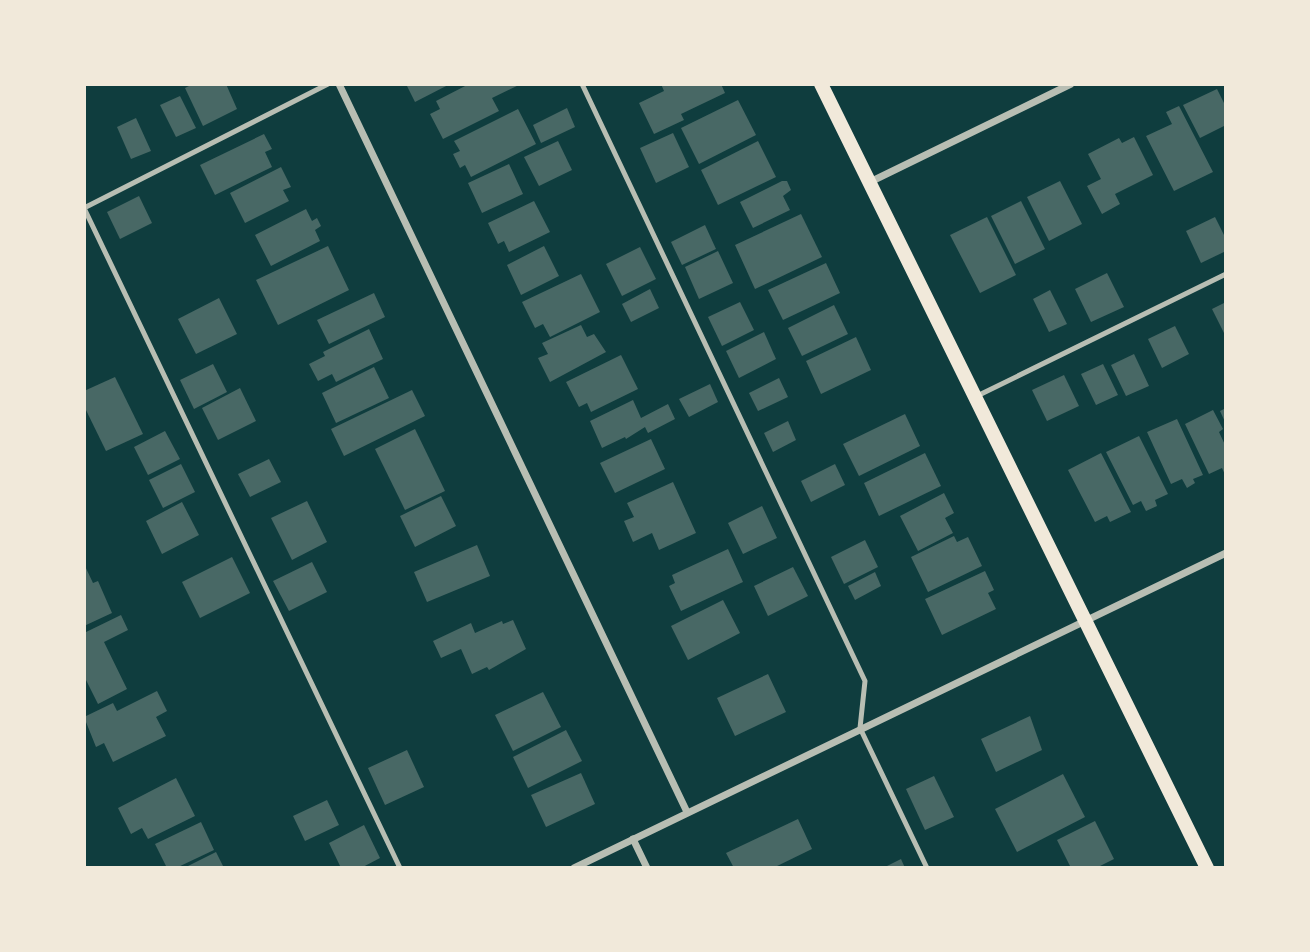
<svg xmlns="http://www.w3.org/2000/svg" width="1310" height="952" font-family="Barlow,sans-serif">
	<style>
		.building { fill: #486865 }
		.lines { fill: none; stroke-linecap: round; stroke-linejoin: round }
		.service { stroke: #b8beb3; stroke-width: 5 }
		.minor { stroke: #b8beb3; stroke-width: 7 }
		.secondary { stroke: #f1e9da; stroke-width: 14 }
	</style>
	<rect width="100%" height="100%" fill="#0f3d3e"/>
	<!-- building -->
	<g class="building">
		<path d="M193,84H226L237,109L203,126L185,88Z"/>
		<path d="M406,84H450L415,102Z"/>
		<path d="M469,84H521L492,98L499,111L443,139L430,114L440,109L436,101Z"/>
		<path d="M661,84H721L725,93L681,114L684,120L654,134L639,103L664,91Z"/>
		<path d="M1217,89L1226,107V125L1200,138L1183,105Z"/>
		<path d="M180,96L196,128L176,137L160,105Z"/>
		<path d="M738,100L756,135L699,164L681,128Z"/>
		<path d="M1179,106L1213,172L1174,191L1146,136L1172,124L1166,112Z"/>
		<path d="M567,108L575,127L541,143L533,125Z"/>
		<path d="M518,109L536,144L471,177L465,165L460,168L453,154L460,151L454,141Z"/>
		<path d="M136,118L151,151L131,159L117,127Z"/>
		<path d="M673,133L689,167L656,183L640,148Z"/>
		<path d="M264,134L272,149L265,152L272,167L215,195L200,165Z"/>
		<path d="M1134,137L1153,175L1115,194L1120,204L1102,214L1087,186L1101,179L1088,154L1119,138L1122,143Z"/>
		<path d="M558,141L572,170L539,186L524,157Z"/>
		<path d="M758,141L776,177L718,205L701,170Z"/>
		<path d="M509,164L523,194L482,213L468,183Z"/>
		<path d="M281,167L291,187L283,190L289,201L245,223L230,193Z"/>
		<path d="M782,181H787L791,190L783,196L790,210L753,228L740,202Z"/>
		<path d="M1060,181L1082,224L1049,241L1027,197Z"/>
		<path d="M139,196L152,223L120,239L107,212Z"/>
		<path d="M534,201L550,232L509,252L504,241L498,244L488,223Z"/>
		<path d="M1021,201L1045,249L1015,264L991,216Z"/>
		<path d="M306,209L312,221L317,218L321,226L315,230L320,241L271,266L255,235Z"/>
		<path d="M801,214L822,257L755,289L735,245Z"/>
		<path d="M987,217L1016,275L980,293L950,235Z"/>
		<path d="M1215,217L1226,239V251L1201,263L1186,231Z"/>
		<path d="M705,225L716,249L682,265L671,242Z"/>
		<path d="M328,246L349,290L278,325L256,280Z"/>
		<path d="M544,246L559,276L521,295L507,265Z"/>
		<path d="M640,247L656,279L622,296L606,264Z"/>
		<path d="M718,251L733,283L699,299L685,267Z"/>
		<path d="M826,263L840,293L783,320L768,290Z"/>
		<path d="M1107,273L1124,307L1091,322L1075,289Z"/>
		<path d="M581,274L600,312L550,337L543,324L535,328L522,302Z"/>
		<path d="M650,289L659,308L631,322L622,304Z"/>
		<path d="M1050,290L1067,324L1049,332L1033,299Z"/>
		<path d="M374,293L385,317L329,344L317,320Z"/>
		<path d="M219,298L237,334L196,354L178,319Z"/>
		<path d="M740,302L754,330L722,346L708,317Z"/>
		<path d="M1226,302V337L1212,309Z"/>
		<path d="M834,305L848,334L802,356L788,328Z"/>
		<path d="M581,325L587,337L594,334L606,352L550,382L538,358L548,354L542,343Z"/>
		<path d="M1175,326L1189,354L1162,368L1148,339Z"/>
		<path d="M369,329L383,359L336,382L332,374L318,381L309,364L325,356L323,352Z"/>
		<path d="M764,332L776,359L739,378L726,351Z"/>
		<path d="M856,337L871,370L821,394L806,361Z"/>
		<path d="M1134,354L1149,386L1126,396L1111,365Z"/>
		<path d="M621,355L638,389L591,412L587,403L579,407L566,382Z"/>
		<path d="M213,364L227,392L194,409L180,380Z"/>
		<path d="M1103,364L1118,395L1096,405L1081,374Z"/>
		<path d="M374,367L389,398L336,423L322,393Z"/>
		<path d="M1064,375L1079,406L1047,421L1032,390Z"/>
		<path d="M115,377L143,434L106,451L84,406V391Z"/>
		<path d="M779,378L788,397L758,411L749,393Z"/>
		<path d="M710,384L718,402L689,417L679,399Z"/>
		<path d="M240,388L256,421L218,440L202,408Z"/>
		<path d="M412,390L425,416L344,456L331,429Z"/>
		<path d="M633,400L641,418L668,404L675,419L648,433L645,427L626,439L625,437L602,448L590,421Z"/>
		<path d="M1226,408V424L1220,411Z"/>
		<path d="M1213,410L1223,429L1219,432L1226,447V477L1222,468L1209,474L1185,424Z"/>
		<path d="M905,414L920,446L859,476L843,444Z"/>
		<path d="M1177,419L1203,475L1193,479L1195,483L1187,488L1182,479L1171,484L1147,432Z"/>
		<path d="M788,421L796,440L773,452L764,433Z"/>
		<path d="M415,429L445,491L405,510L375,449Z"/>
		<path d="M165,431L180,459L148,475L134,447Z"/>
		<path d="M1139,436L1168,494L1155,500L1157,506L1146,511L1141,501L1133,505L1106,452Z"/>
		<path d="M651,439L665,469L615,493L600,463Z"/>
		<path d="M925,453L941,486L879,516L864,483Z"/>
		<path d="M1101,453L1131,512L1110,522L1107,516L1095,522L1068,470Z"/>
		<path d="M269,459L281,482L250,497L238,474Z"/>
		<path d="M181,464L195,492L163,508L149,480Z"/>
		<path d="M835,464L845,485L811,502L801,481Z"/>
		<path d="M673,482L696,533L659,550L652,533L633,542L624,521L634,517L627,503Z"/>
		<path d="M944,493L954,513L945,518L953,533L918,551L900,516Z"/>
		<path d="M441,496L456,526L415,547L400,516Z"/>
		<path d="M307,501L327,542L292,560L271,518Z"/>
		<path d="M182,502L199,535L162,554L146,521Z"/>
		<path d="M762,506L777,538L743,554L728,523Z"/>
		<path d="M954,536L957,542L968,537L982,566L928,592L911,557Z"/>
		<path d="M865,540L878,567L844,584L831,557Z"/>
		<path d="M477,545L490,576L427,602L414,572Z"/>
		<path d="M728,549L743,582L681,611L669,586L675,583L672,575Z"/>
		<path d="M232,557L250,593L200,618L182,582Z"/>
		<path d="M312,562L327,592L289,611L273,581Z"/>
		<path d="M84,564L93,583L98,581L112,613L84,626Z"/>
		<path d="M793,567L808,596L768,616L754,586Z"/>
		<path d="M985,571L994,590L988,593L996,609L942,635L925,599Z"/>
		<path d="M875,572L881,586L855,600L848,586Z"/>
		<path d="M723,600L740,633L688,660L671,626Z"/>
		<path d="M121,615L128,630L104,642L127,689L98,704L84,676V633Z"/>
		<path d="M513,620L526,649L489,670L487,667L472,674L461,649L441,658L433,641L471,623L475,633L502,621L503,624Z"/>
		<path d="M768,674L786,712L735,736L717,698Z"/>
		<path d="M157,691L167,711L156,717L166,736L113,762L104,743L96,747L84,717L113,703L117,711Z"/>
		<path d="M543,692L561,727L513,751L495,715Z"/>
		<path d="M1030,716L1042,750L996,772L981,739Z"/>
		<path d="M566,730L582,761L528,788L513,757Z"/>
		<path d="M407,750L424,787L385,805L368,768Z"/>
		<path d="M581,773L595,804L546,827L531,795Z"/>
		<path d="M1063,774L1085,817L1017,852L995,809Z"/>
		<path d="M934,776L954,817L925,830L906,789Z"/>
		<path d="M176,778L195,816L148,839L142,828L131,834L118,808Z"/>
		<path d="M327,800L339,825L305,841L293,816Z"/>
		<path d="M798,819L812,849L773,868H734L726,853Z"/>
		<path d="M1095,821L1114,859L1096,868H1071L1057,840Z"/>
		<path d="M201,822L214,850L176,868H167L155,844Z"/>
		<path d="M364,825L380,858L361,868H341L329,843Z"/>
		<path d="M216,852L224,868H184Z"/>
		<path d="M901,859L905,868H883Z"/>
	</g>
	<g class="lines">
		<!-- service -->
		<g class="service">
			<path d="M582,84L865,681L860,728L927,868"/>
			<path d="M84,208L400,868"/>
			<path d="M84,208L328,84"/>
			<path d="M977,396L1226,274"/>
		</g>
		<!-- minor -->
		<g class="minor">
			<path d="M339,84L687,812"/>
			<path d="M870,182L1071,84"/>
			<path d="M633,839L647,868"/>
			<path d="M574,868L1226,553"/>
		</g>
		<!-- secondary -->
		<path class="secondary" d="M821,84L1207,868"/>
	</g>
	<!-- border -->
	<rect width="1310" height="952" fill="none" stroke="#f1e9da" stroke-width="172"/>
</svg>
